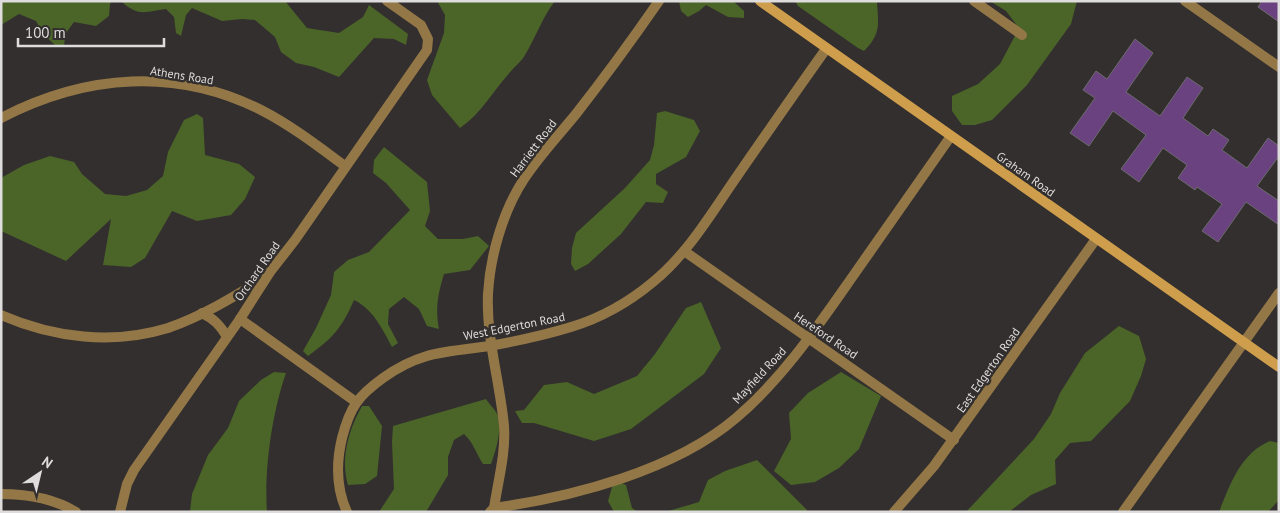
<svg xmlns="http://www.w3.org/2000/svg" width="1280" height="513" font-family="'PT Sans',sans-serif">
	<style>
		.green { fill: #4b6428 }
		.building { fill: #6a4280; stroke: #6c6b6d }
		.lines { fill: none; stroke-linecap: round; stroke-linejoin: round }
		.street { stroke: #947747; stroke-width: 10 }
		.secondary { stroke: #ce9e4d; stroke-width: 10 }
		.labels { text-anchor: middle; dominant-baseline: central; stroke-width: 5; stroke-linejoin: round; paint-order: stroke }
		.street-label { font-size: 12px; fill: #dedcdc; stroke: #322f2e }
	</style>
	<rect width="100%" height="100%" fill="#322f2e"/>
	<!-- green -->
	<g class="green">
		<path d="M1,1H112L110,4L109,16L96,26L74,22L66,33L64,45L56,46L44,35L36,21L19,14L1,25Z"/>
		<path d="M121,1H285L307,28L339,33L363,17L369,5L408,34L406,45L394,39L374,38L339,77L314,67L296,63L281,52L275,37L255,20L242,19L222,21L192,8L186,15L181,36L176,33L174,17L166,9C145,12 138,17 121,1Z"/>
		<path d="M437,1H555C542,18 536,37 525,55C522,61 516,65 512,70C494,89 482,113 460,128L432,95L427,80L444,33L445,15Z"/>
		<path d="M679,1H733L744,11V18L728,17L706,5L699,11L688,17L681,11Z"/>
		<path d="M795,1H877C878,24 882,33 864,51L858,48L798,6Z"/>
		<path d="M990,1H1077L1071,24L1027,85L992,120L975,125H962L952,111V96L978,84L1000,64L1019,28L1006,11Z"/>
		<path d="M665,111L694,120L700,131L686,157L656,174V184L668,192L663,203L646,202L621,234L588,264L575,271L571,264L572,248L576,233L625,188L650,160L654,145L657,113Z"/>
		<path d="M197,114L203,118L205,155L239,164L255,177L245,199L231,215L197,221L172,211L145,258L131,267L103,265L111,219L66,261L1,231V178L24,165L50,156L74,162L82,174L105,194L126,196L147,190L163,176L168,152L184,120Z"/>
		<path d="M384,147L427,182L430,211L425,226L438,239H463L478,236L489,246L470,270L444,274C438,294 435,308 439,329L427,326L419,309L404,297L389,309L388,324L398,343L392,347C383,330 373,309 354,300C342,328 333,338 308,356L303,351L316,328L331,295L334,272L348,260L369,252L410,210L386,183L373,173L374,160Z"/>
		<path d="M701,302L721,348L704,374L631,429L594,441L534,423H522L515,411L524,410L544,385L567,382L594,394L637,376L655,354L686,308Z"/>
		<path d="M1119,326L1139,336L1146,359L1141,376L1130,401L1091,441L1070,443L1055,460L1056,484L1031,495L1009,512H966L1034,439L1051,414L1060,393L1085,353Z"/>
		<path d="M274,372L286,373C272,413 264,470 267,512H190L192,494L208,455L228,428L239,401L261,380Z"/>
		<path d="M841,372L881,396L859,449L839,468L815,482L791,485L774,471L791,439L789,413L808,393Z"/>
		<path d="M486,399C489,404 496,410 498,416C502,431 496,450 491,464H483C476,453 473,442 464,434L454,440L448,457V475L426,512H379L394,489L392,442L393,426Z"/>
		<path d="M362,406H369L382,426L377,476L365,484L348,485C340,458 349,429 362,406Z"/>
		<path d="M1270,441L1279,443V500L1268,512H1219C1230,484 1241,453 1270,441Z"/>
		<path d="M757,460L807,510V512H665L699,502L708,480L725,471Z"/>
		<path d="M614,480L626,485L632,508L638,512H614L608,501Z"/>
	</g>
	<!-- building -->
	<g class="building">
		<path d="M1262,1H1279V22L1258,7Z"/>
		<path d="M1135,39L1153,53L1126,92L1160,116L1187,77L1203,88L1183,118L1208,136L1213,129L1229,140L1222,150L1247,168L1268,138L1279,146V156L1257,186L1279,201V225L1246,202L1218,242L1202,231L1222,204L1197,187L1195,190L1178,178L1187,165L1163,148L1139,182L1121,169L1146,135L1113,111L1089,146L1070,133L1095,98L1083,90L1096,71L1107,79Z"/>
	</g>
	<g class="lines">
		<!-- street -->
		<g class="street">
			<path d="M974,1L1022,35"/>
			<path d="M1185,1L1279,67"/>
			<path d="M1,118C86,74 177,67 263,111C292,126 319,147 345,166"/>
			<path d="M684,251L954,440"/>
			<path d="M202,313C214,319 220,325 227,337"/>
			<path d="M1,315C54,338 113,345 168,328C203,316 235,296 266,277"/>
			<path d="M240,319L356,402"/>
			<path d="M1,494C28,494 53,498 76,512"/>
			<path d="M494,508C572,497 674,471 736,418C783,378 818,326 853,276C886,229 918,183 951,136"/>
			<path d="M120,512L127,484L134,470L240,319L270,272L295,240L427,50L428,39L421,25L387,1"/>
			<path d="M347,512C336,488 336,463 342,438C350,407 358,396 383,378C420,351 447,352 490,346C517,341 545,335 571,327C601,318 629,302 653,282C685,256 708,219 731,185C762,140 794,94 826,49"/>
			<path d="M490,512L494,508C498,481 506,453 504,426C500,382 486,338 488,294C490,256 503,211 524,179C539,156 558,136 576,114C605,77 632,40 659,1"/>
			<path d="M894,512L934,466L1096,239"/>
			<path d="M1123,512L1279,293"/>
		</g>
		<!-- secondary -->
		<path class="secondary" d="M760,1L1279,367"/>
	</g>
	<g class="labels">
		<!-- street labels -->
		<g class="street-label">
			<text transform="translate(182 75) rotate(9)">Athens Road</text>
			<text transform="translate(533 148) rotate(-53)">Harriett Road</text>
			<text transform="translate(1026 174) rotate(35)">Graham Road</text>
			<text transform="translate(257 271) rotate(-55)">Orchard Road</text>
			<text transform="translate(514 326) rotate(-11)">West Edgerton Road</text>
			<text transform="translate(826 335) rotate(34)">Hereford Road</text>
			<text transform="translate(988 370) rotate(-55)">East Edgerton Road</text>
			<text transform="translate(759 375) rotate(-47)">Mayfield Road</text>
		</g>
	</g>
	<!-- border -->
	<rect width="1280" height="513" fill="none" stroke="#dedcdc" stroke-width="5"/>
	<!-- north arrow -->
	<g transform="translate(40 473) rotate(35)" stroke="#322f2e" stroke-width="4" paint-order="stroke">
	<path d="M0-4L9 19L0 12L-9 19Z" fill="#dedcdc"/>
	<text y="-8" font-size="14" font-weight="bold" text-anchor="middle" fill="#dedcdc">N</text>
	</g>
	<!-- scale -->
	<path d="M18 38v8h146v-8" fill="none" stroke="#dedcdc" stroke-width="2.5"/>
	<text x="25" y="38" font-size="15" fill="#dedcdc" stroke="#322f2e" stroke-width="4" paint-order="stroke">100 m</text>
</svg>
